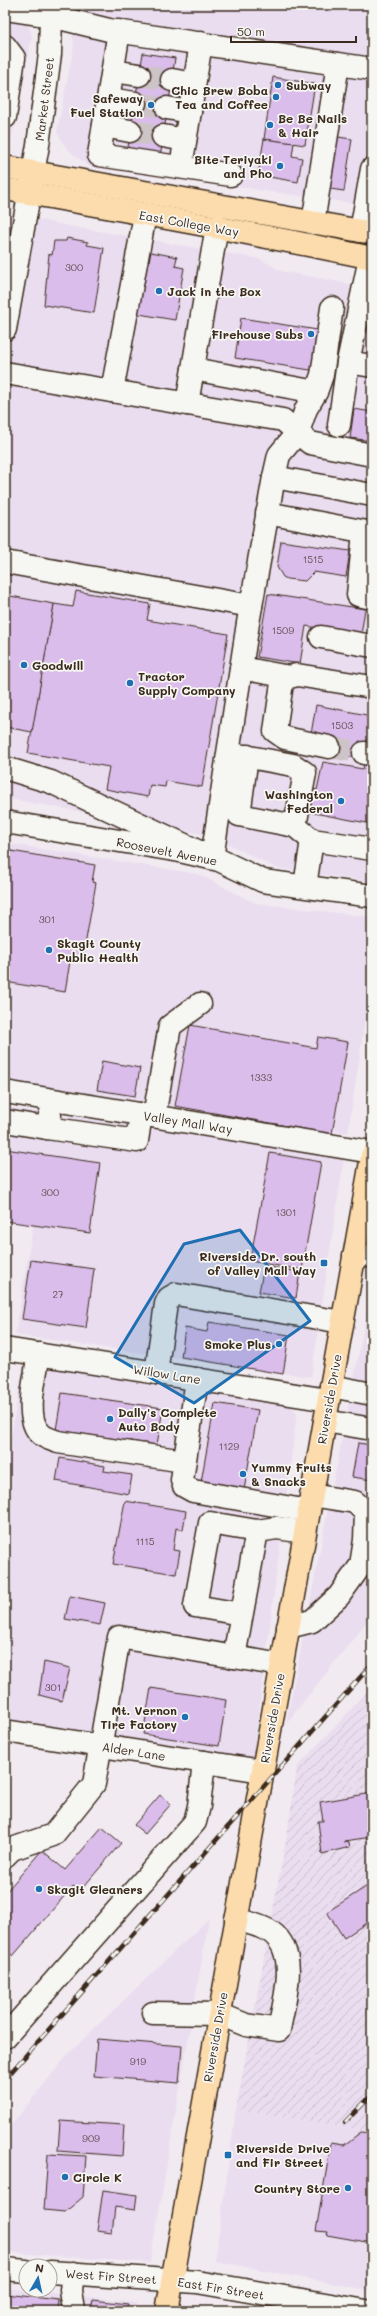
<svg xmlns="http://www.w3.org/2000/svg" width="377" height="2316" font-family="Mali,sans-serif">
	<style>
		.built { fill: #eaddef }
		.industrial { fill: url(#industrial-furrows) }
		.building { fill: #dbbdeb; stroke: #3b2a1e }
		.lines { fill: none; stroke-linecap: round; stroke-linejoin: round }
		.minor-tunnel { stroke: #cdc4c7; stroke-width: 22; stroke-dasharray: 22 11; stroke-linecap: butt }
		.minor-casing { stroke: #3b2a1e; stroke-width: 25 }
		.major-casing { stroke: #3b2a1e; stroke-width: 25 }
		.minor { stroke: #f6f6f2; stroke-width: 22 }
		.major { stroke: #fcdcac; stroke-width: 22 }
		.rail-casing { stroke: #3b2a1e; stroke-width: 4.5 }
		.rail { stroke: #f6f6f2; stroke-width: 3; stroke-dasharray: 9; stroke-linecap: butt }
		.marked { fill: #1f6fb2; fill-opacity: 0.2; stroke: #1f6fb2; stroke-width: 3; stroke-linejoin: round }
		.poi-dot { fill: #1f6fb2; stroke: #f6f6f2; stroke-width: 1.5 }
		.labels { text-anchor: middle; dominant-baseline: central; stroke-width: 3.5; stroke-linejoin: round; paint-order: stroke }
		.number-label { font-size: 10px; fill: #634f51 }
		.poi-label { font-size: 12px; font-weight: bold; fill: #3b2a1e; stroke: #f6f6f2; text-anchor: start }
		.street-label { font-size: 12px; fill: #3b2a1e; stroke: #f6f6f2 }
	</style>
	<defs>
		<pattern id="industrial-furrows" width="10" height="10" patternUnits="userSpaceOnUse"><rect width="10" height="10" fill="#eaddef"/><path d="M-1 1l2-2M0 10L10 0M9 11l2-2" fill="none" stroke="#cabecc"/></pattern>
	</defs>
	<rect width="100%" height="100%" fill="#f1ebf1"/>
	<filter id="ink" filterUnits="userSpaceOnUse"><feTurbulence type="fractalNoise" baseFrequency=".025" numOctaves="2"/><feDisplacementMap in="SourceGraphic" scale="8" xChannelSelector="R" yChannelSelector="G"/><feConvolveMatrix kernelMatrix="1 2 1 2 8 2 1 2 1" color-interpolation-filters="sRGB"/></filter>
	<g filter="url(#ink)">
		<!-- built -->
		<g class="built">
			<path d="M5,5H21L32,36L10,147L5,146Z"/>
			<path d="M68,5H372V206L88,166L66,148L57,132L74,46Z"/>
			<path d="M5,212L64,225L260,259L281,271L372,288V882L276,868L213,836L5,798Z"/>
			<path d="M5,843L198,874L255,903L372,917V975L348,1133L5,1080Z"/>
			<path d="M5,1107L344,1158L311,1377L15,1335L33,1226L5,1221Z"/>
			<path d="M372,1285V1615L286,1724Z"/>
			<path d="M23,1365L288,1403L297,1413L252,1766L5,1720V1473Z"/>
			<path d="M209,1918L150,2263L5,2252V2133L68,2054Z"/>
			<path d="M236,2109L372,2132V2291L215,2261Z"/>
			<path d="M5,2288L137,2302L136,2311H5Z"/>
		</g>
		<!-- industrial -->
		<path class="industrial" d="M372,1687V2132L236,2109L287,1834L297,1767Z"/>
		<!-- building -->
		<g class="building">
			<path d="M143,53L175,58L160,158L127,153Z"/>
			<path d="M273,77L315,84L305,145L264,139Z"/>
			<path d="M138,82L171,87L169,101L136,96Z"/>
			<path d="M331,136L352,139L344,191L323,188Z"/>
			<path d="M264,139L294,143L292,156L302,158L298,182L258,175Z"/>
			<path d="M67,238L88,242L87,245L104,248L94,313L44,305L49,254L52,255L54,241H66Z"/>
			<path d="M151,252L177,257L175,266L184,268L175,320L133,313L142,260L149,261Z"/>
			<path d="M241,318L324,331L319,363L310,370L235,358Z"/>
			<path d="M354,409L372,412V441L350,438Z"/>
			<path d="M281,541L350,551L346,577L314,572L305,581L287,579L283,577L277,567Z"/>
			<path d="M76,591L150,604L147,620L228,634L202,787L166,781L165,787L150,785L148,797L105,789L109,767L28,753L54,604L73,607Z"/>
			<path d="M268,594L365,609L361,635L306,626L300,664L257,657Z"/>
			<path d="M5,595L54,604L32,732L5,727Z"/>
			<path d="M316,705L372,716V743L359,741L356,758L336,754L339,739L311,734Z"/>
			<path d="M323,762L363,769L364,764L372,765V824L309,812L313,789L317,790Z"/>
			<path d="M5,850L95,865L92,882L96,883L83,957L71,955L65,992L5,982Z"/>
			<path d="M190,1025L316,1048L318,1037L348,1042L332,1134L175,1106Z"/>
			<path d="M102,1061L140,1068L135,1096L97,1090Z"/>
			<path d="M5,1149L100,1163L90,1233L5,1221Z"/>
			<path d="M270,1153L321,1162L302,1270L250,1261Z"/>
			<path d="M31,1260L94,1269L86,1328L22,1319Z"/>
			<path d="M264,1266L300,1272L296,1298L259,1292Z"/>
			<path d="M209,1322L289,1335L283,1374L181,1357L185,1328L207,1332Z"/>
			<path d="M62,1393L163,1408L157,1445L56,1430Z"/>
			<path d="M215,1403L258,1410L244,1490L201,1482Z"/>
			<path d="M358,1443L372,1445V1480L352,1477Z"/>
			<path d="M60,1458L105,1466L104,1471L132,1475L129,1494L56,1481Z"/>
			<path d="M125,1501L186,1511L183,1530L176,1528L173,1550L180,1551L176,1574L113,1564Z"/>
			<path d="M70,1596L105,1603L100,1625L65,1619Z"/>
			<path d="M44,1662L70,1668L62,1701L39,1695Z"/>
			<path d="M151,1688L226,1700L219,1746L143,1734Z"/>
			<path d="M372,1793V1837L344,1841V1843L349,1842L350,1847L322,1854L318,1821H323L320,1802Z"/>
			<path d="M160,1795L171,1804L145,1834L134,1825Z"/>
			<path d="M102,1827L121,1843L80,1891L73,1886L13,1956L5,1949V1893L42,1850L65,1870Z"/>
			<path d="M372,1883V1919L344,1938L327,1912Z"/>
			<path d="M97,2039L182,2046L179,2083L94,2076Z"/>
			<path d="M60,2121L124,2125L122,2156L58,2151Z"/>
			<path d="M361,2132L372,2133V2243L327,2235L328,2232L316,2231L331,2143L344,2145Z"/>
			<path d="M48,2154L86,2156L83,2197L65,2212L44,2210Z"/>
			<path d="M103,2190L137,2195L135,2210L115,2207L112,2233L97,2231Z"/>
			<path d="M5,2294L59,2300L58,2311H5Z"/>
			<path d="M93,2300L128,2304L127,2311H91Z"/>
		</g>
		<g class="lines">
			<!-- minor-tunnel -->
			<g class="minor-tunnel">
				<path d="M139,75L172,80"/>
				<path d="M135,103L167,108"/>
				<path d="M130,131L163,136"/>
				<path d="M329,747L364,753"/>
			</g>
			<!-- minor casing -->
			<g class="minor-casing">
				<g id="minor">
					<path d="M5,9L51,16L109,30L372,69"/>
					<path d="M119,31L99,155L231,175"/>
					<path d="M5,46L14,58L5,117"/>
					<path d="M113,71L139,75"/>
					<path d="M172,80L194,84"/>
					<path d="M108,99L135,103"/>
					<path d="M167,108L190,112"/>
					<path d="M104,126L130,131"/>
					<path d="M163,136L185,140"/>
					<path d="M181,167L201,43"/>
					<path d="M313,223L338,64"/>
					<path d="M361,231L372,169"/>
					<path d="M5,329L38,145L50,54L51,16L47,5"/>
					<path d="M348,362L370,258"/>
					<path d="M193,369L316,392"/>
					<path d="M5,373L283,420L310,443L372,455"/>
					<path d="M112,391L145,215"/>
					<path d="M187,404L217,226"/>
					<path d="M339,425L348,362L372,366"/>
					<path d="M274,477L372,495"/>
					<path d="M267,513L372,533"/>
					<path d="M364,532L358,595L372,598"/>
					<path d="M5,562L251,606"/>
					<path d="M321,637L372,646"/>
					<path d="M241,668L289,677L297,675L372,687"/>
					<path d="M283,676L275,731L285,738L329,747"/>
					<path d="M364,753L372,754"/>
					<path d="M233,754L293,765L305,773L295,826"/>
					<path d="M247,756L239,815L295,826L312,840L372,849"/>
					<path d="M5,768L51,782L212,858L248,623L274,477L279,455L298,432L306,409L316,392L322,375L332,308"/>
					<path d="M5,822L180,851L219,860L263,881L372,896"/>
					<path d="M305,886L312,840"/>
					<path d="M5,1092L372,1152"/>
					<path d="M154,1116L170,1026L200,1004"/>
					<path d="M5,1121L47,1128L50,1115"/>
					<path d="M47,1128L137,1141L141,1114"/>
					<path d="M354,1255L372,1256"/>
					<path d="M5,1349L328,1400"/>
					<path d="M39,1354C36,1374 23,1419 41,1434C45,1438 52,1440 58,1442L184,1461"/>
					<path d="M156,1373L166,1304L169,1298L176,1294L342,1322"/>
					<path d="M197,1379L182,1480L184,1486L193,1491L309,1511"/>
					<path d="M331,1386L372,1394"/>
					<path d="M325,1421L372,1429"/>
					<path d="M241,1614L195,1606L210,1523L257,1531L277,1528L305,1532"/>
					<path d="M288,1627L312,1621L339,1596L361,1565L365,1540L366,1513L355,1502L311,1495"/>
					<path d="M234,1657L257,1531"/>
					<path d="M5,1731L262,1771"/>
					<path d="M5,1856L12,1849L53,1835L94,1784L119,1637L281,1665"/>
					<path d="M153,2013L219,2014L246,2025L279,2030C284,2001 300,1953 271,1932C261,1925 247,1923 236,1919"/>
					<path d="M5,2037L195,1822L199,1806L204,1762"/>
					<path d="M5,2269L26,2271"/>
					<path d="M50,2272L197,2282L366,2311"/>
					<path d="M73,2273L71,2290L74,2311"/>
				</g>
			</g>
			<!-- major casing -->
			<g class="major-casing">
				<g id="major">
					<path d="M5,167L372,233"/>
					<path d="M5,189C128,211 250,232 372,258"/>
					<path d="M167,2311L372,1156"/>
				</g>
			</g>
			<!-- minor -->
			<use href="#minor" class="minor"/>
			<!-- major -->
			<use href="#major" class="major"/>
			<!-- rail casing -->
			<g class="rail-casing">
				<g id="rail">
					<path d="M5,2079L372,1664"/>
					<path d="M345,2122L372,2095"/>
				</g>
			</g>
			<!-- rail -->
			<use href="#rail" class="rail"/>
		</g>
	</g>
	<!-- marked area -->
	<path class="marked" d="M240,1230L310,1321L194,1403L115,1357L184,1244Z"/>
	<!-- markers -->
	<g class="poi-dot">
		<circle cx="278" cy="85" r="4"/>
		<circle cx="276" cy="97" r="4"/>
		<circle cx="151" cy="105" r="4"/>
		<circle cx="270" cy="125" r="4"/>
		<circle cx="280" cy="166" r="4"/>
		<circle cx="159" cy="291" r="4"/>
		<circle cx="311" cy="334" r="4"/>
		<circle cx="24" cy="665" r="4"/>
		<circle cx="130" cy="683" r="4"/>
		<circle cx="341" cy="801" r="4"/>
		<circle cx="49" cy="950" r="4"/>
		<rect x="320" y="1259" width="8" height="8" rx="2"/>
		<circle cx="279" cy="1344" r="4"/>
		<circle cx="110" cy="1419" r="4"/>
		<circle cx="243" cy="1474" r="4"/>
		<circle cx="185" cy="1717" r="4"/>
		<circle cx="39" cy="1889" r="4"/>
		<rect x="224" y="2151" width="8" height="8" rx="2"/>
		<circle cx="65" cy="2177" r="4"/>
		<circle cx="348" cy="2188" r="4"/>
	</g>
	<g class="labels">
		<!-- number labels -->
		<g class="number-label">
			<text x="74" y="267">300</text>
			<text x="313" y="559">1515</text>
			<text x="283" y="630">1509</text>
			<text x="342" y="725">1503</text>
			<text x="47" y="919">301</text>
			<text x="261" y="1077">1333</text>
			<text x="50" y="1192">300</text>
			<text x="286" y="1212">1301</text>
			<text x="58" y="1294">27</text>
			<text x="229" y="1446">1129</text>
			<text x="145" y="1541">1115</text>
			<text x="53" y="1687">301</text>
			<text x="138" y="2061">919</text>
			<text x="91" y="2138">909</text>
		</g>
		<!-- poi labels -->
		<g class="poi-label">
			<text x="286" y="85">Subway</text>
			<text x="268" y="90" text-anchor="end">Chic Brew Boba<tspan x="268" dy="14">Tea and Coffee</tspan></text>
			<text x="143" y="98" text-anchor="end">Safeway<tspan x="143" dy="14">Fuel Station</tspan></text>
			<text x="278" y="118">Be Be Nails<tspan x="278" dy="14">&amp; Hair</tspan></text>
			<text x="272" y="159" text-anchor="end">Bite Teriyaki<tspan x="272" dy="14">and Pho</tspan></text>
			<text x="167" y="291">Jack in the Box</text>
			<text x="303" y="334" text-anchor="end">Firehouse Subs</text>
			<text x="32" y="665">Goodwill</text>
			<text x="138" y="676">Tractor<tspan x="138" dy="14">Supply Company</tspan></text>
			<text x="333" y="794" text-anchor="end">Washington<tspan x="333" dy="14">Federal</tspan></text>
			<text x="57" y="943">Skagit County<tspan x="57" dy="14">Public Health</tspan></text>
			<text x="316" y="1256" text-anchor="end">Riverside Dr. south<tspan x="316" dy="14">of Valley Mall Way</tspan></text>
			<text x="271" y="1344" text-anchor="end">Smoke Plus</text>
			<text x="118" y="1412">Dally's Complete<tspan x="118" dy="14">Auto Body</tspan></text>
			<text x="251" y="1467">Yummy Fruits<tspan x="251" dy="14">&amp; Snacks</tspan></text>
			<text x="177" y="1710" text-anchor="end">Mt. Vernon<tspan x="177" dy="14">Tire Factory</tspan></text>
			<text x="47" y="1889">Skagit Gleaners</text>
			<text x="236" y="2148">Riverside Drive<tspan x="236" dy="14">and Fir Street</tspan></text>
			<text x="73" y="2177">Circle K</text>
			<text x="340" y="2188" text-anchor="end">Country Store</text>
		</g>
		<!-- street labels -->
		<g class="street-label">
			<text transform="translate(44 99) rotate(-83)">Market Street</text>
			<text transform="translate(189 223) rotate(10)">East College Way</text>
			<text transform="translate(167 851) rotate(11)">Roosevelt Avenue</text>
			<text transform="translate(188 1122) rotate(9)">Valley Mall Way</text>
			<text transform="translate(167 1374) rotate(9)">Willow Lane</text>
			<text transform="translate(329 1399) rotate(-80)">Riverside Drive</text>
			<text transform="translate(272 1718) rotate(-80)">Riverside Drive</text>
			<text transform="translate(134 1751) rotate(9)">Alder Lane</text>
			<text transform="translate(215 2037) rotate(-80)">Riverside Drive</text>
			<text transform="translate(111 2276) rotate(4)">West Fir Street</text>
			<text transform="translate(221 2288) rotate(9)">East Fir Street</text>
		</g>
	</g>
	<!-- margin -->
	<rect width="377" height="2316" fill="none" stroke="#f6f6f2" stroke-width="20"/>
	<rect x="10" y="10" width="357" height="2296" fill="none" stroke="#3b2a1e" stroke-width="1.5" filter="url(#ink)"/>
	<!-- north arrow -->
	<g transform="translate(38 2278) rotate(9)"><circle r="19" fill="#f6f6f2" stroke="#aba49d"/>
	<path d="M0-3L7 15L0 10L-7 15Z" fill="#1f6fb2"/>
	<text y="-6" font-size="11" font-weight="bold" text-anchor="middle" fill="#3b2a1e">N</text>
	</g>
	<!-- scale -->
	<path d="M231 36v6h125v-6" fill="none" stroke="#3b2a1e" stroke-width="2"/>
	<text x="237" y="36" font-size="12" fill="#3b2a1e" stroke="#f6f6f2" stroke-width="3" paint-order="stroke">50 m</text>
</svg>
